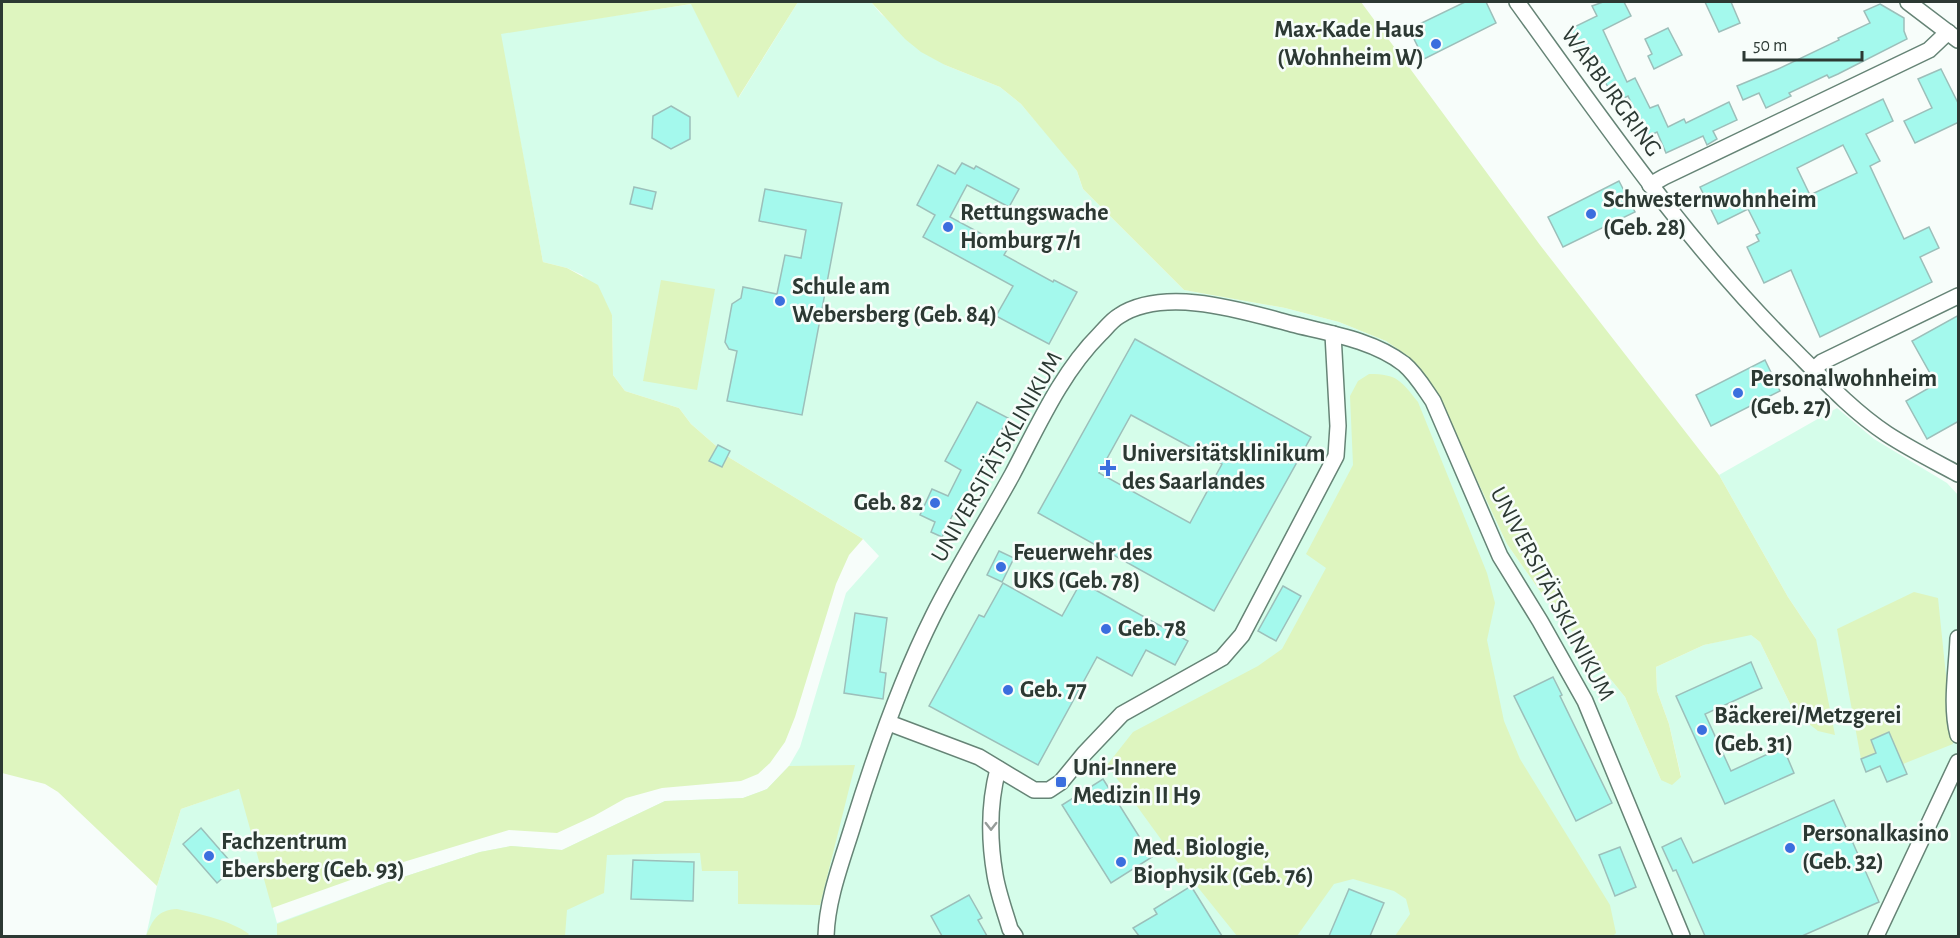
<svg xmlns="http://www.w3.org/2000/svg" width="1960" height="938" font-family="'Alegreya Sans',sans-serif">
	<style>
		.built { fill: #d5fdea }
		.green { fill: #def5bf }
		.building { fill: #a4f9ed; stroke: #9cbfba; stroke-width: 1.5; fill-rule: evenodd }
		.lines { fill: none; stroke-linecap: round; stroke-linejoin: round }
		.minor-casing { stroke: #668476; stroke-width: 18 }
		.minor { stroke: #fff; stroke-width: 15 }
		.oneway { stroke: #969c99 }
		.poi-dot { fill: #3b6ede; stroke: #f7fdfa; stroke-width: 2 }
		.labels { text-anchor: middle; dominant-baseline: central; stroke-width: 5; stroke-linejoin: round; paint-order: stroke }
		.poi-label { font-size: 24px; font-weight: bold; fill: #2c3933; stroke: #f7fdfa; text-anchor: start }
		.street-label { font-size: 24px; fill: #2c3933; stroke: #f7fdfa }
	</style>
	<rect width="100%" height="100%" fill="#f7fdfa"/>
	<!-- built -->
	<path class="built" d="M798,2H871L881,14L945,65L1000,87L1021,104L1063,153L1077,171L1083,189L1184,290L1285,308L1339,322L1386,341L1408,356L1421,369L1438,397L1507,544L1542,594L1625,697L1661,780L1681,776L1669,724L1657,691L1656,667L1704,645L1750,634L1760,642L1794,712L1816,639L1788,597L1719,475L1837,408L1874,439L1947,483L1958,495V936H146L157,886L181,809L235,790L240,789L277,923L391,881L480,852L511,846L562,850L665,801L743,798L767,789L789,766L800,747L846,593L879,556L863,539L730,458L691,424L679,408L625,391L613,375L612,315L582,275L567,268L543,262L500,33L692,4L739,97Z"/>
	<!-- green -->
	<g class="green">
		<path d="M2,2H798L738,98L691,4L501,34L543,262L567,268L598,285L612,315L613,375L625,391L679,408L691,424L730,458L863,539L849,555L836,584L795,717L785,742L770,763L758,774L741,781L662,788L626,798L594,816L557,833L509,830L387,867L272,908L239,789L181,809L157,886L58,792L45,784L2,773Z"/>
		<path d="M871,2H1361L1540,245L1719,475L1788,597L1816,639L1835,735L1818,731L1794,712L1760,642L1751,635L1704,645L1656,667L1657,691L1669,724L1681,777L1672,785L1661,780L1625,697L1542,594L1507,544L1438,397L1421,369L1408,356L1386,341L1339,322L1285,308L1184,290L1083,189L1077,171L1021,104L1000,87L945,65L921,52L905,39Z"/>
		<path d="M661,280L715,289L697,390L643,381Z"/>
		<path d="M1369,374C1398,374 1401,381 1418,402L1487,573L1495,603L1487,640L1504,721L1520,759L1610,905L1616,933L1613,936H1395L1410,914L1406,899L1394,891L1353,879L1334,884L1297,936H1237L1176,860L1107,765L1133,732L1258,666L1282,649L1326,568L1306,554L1353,465L1350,396L1358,381Z"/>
		<path d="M1914,592L1938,598L1953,744L1903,764L1889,732L1871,740L1876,753L1861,759L1837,629Z"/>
		<path d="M855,765L820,905L738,904V871H702L700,853L607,855L604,893L567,910L565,936H277V924L391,881L480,852L511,846L562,850L665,801L743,798L767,789L789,766Z"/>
		<path d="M177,909C200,914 230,920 249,934L247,936H146C153,920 157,910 177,909Z"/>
	</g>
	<!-- building -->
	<g class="building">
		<path d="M1465,2H1486L1496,23L1424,59L1409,29Z"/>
		<path d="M1603,2H1624L1631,16L1603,30L1627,82L1635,78L1650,108L1658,105L1668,127L1684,119L1686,123L1729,102L1737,120L1713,131L1717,139L1707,145L1703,136L1666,153L1657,132L1647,137L1628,96L1616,102L1587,48L1579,52L1568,30L1597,16L1592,6Z"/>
		<path d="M1705,2H1731L1740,23L1719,32Z"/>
		<path d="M1880,4L1904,18V31L1907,39L1838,74L1829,78L1827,75L1789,93L1791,96L1766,108L1759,93L1743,100L1737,86L1778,69L1839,40L1838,38L1870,23L1864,11Z"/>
		<path d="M1668,28L1682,55L1654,69L1648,56L1652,54L1645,39Z"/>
		<path d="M1941,69L1959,105V122L1915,143L1904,121L1932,108L1918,79Z"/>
		<path d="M1883,99L1893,121L1866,134L1880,161L1870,166L1904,239L1929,227L1939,248L1920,257L1932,282L1820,337L1791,270L1764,283L1747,247L1759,241L1756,235L1760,233L1748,209L1718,224L1700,187ZM1843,145L1857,173L1810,195L1797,168Z"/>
		<path d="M671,106L690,117V139L671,149L652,138L653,116Z"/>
		<path d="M962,163L974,169L976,166L1019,189L1009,207L967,185L950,217L1008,248L1004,255L1053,282L1054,280L1077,292L1049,344L996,316L1013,286L923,237L935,215L917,205L938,165L955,174Z"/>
		<path d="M1619,181L1635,212L1563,247L1548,217Z"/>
		<path d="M634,187L656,192L652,209L630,204Z"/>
		<path d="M765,189L842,203L802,415L727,401L737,351L729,349L725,342L732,304L741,298L743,287L777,294L785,255L801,258L806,230L759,221Z"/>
		<path d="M1959,315V421L1927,439L1906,401L1936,384L1912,341Z"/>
		<path d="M1135,339L1311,437L1214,611L1038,513ZM1131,415L1222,464L1190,523L1099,473Z"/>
		<path d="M1765,360L1780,391L1711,426L1696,395Z"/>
		<path d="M977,402L1008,418L956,516L953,514L942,537L931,532L935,522L920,515L932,489L948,496L961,470L945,461Z"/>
		<path d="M718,445L730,451L722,467L709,461Z"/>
		<path d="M999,551L1014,558L1002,582L987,575Z"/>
		<path d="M1081,582L1188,641L1175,665L1146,650L1132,676L1097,657L1038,765L929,706L979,615L984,617L1003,583L1062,616Z"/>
		<path d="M1283,586L1301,596L1276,641L1258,631Z"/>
		<path d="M855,613L887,618L880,672L886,673L883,699L844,693Z"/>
		<path d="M1751,662L1762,688L1705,714L1731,771L1783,747L1794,773L1725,804L1676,696Z"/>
		<path d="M1553,677L1562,695L1560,696L1612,803L1576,821L1514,696Z"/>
		<path d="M1889,732L1907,774L1887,782L1880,766L1866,772L1861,759L1876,753L1871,740Z"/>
		<path d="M1103,779L1152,857L1111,883L1062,805Z"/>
		<path d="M1834,800L1879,902L1802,936H1705L1676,870L1673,871L1662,847L1681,838L1693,863Z"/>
		<path d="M201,828L235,867L217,883L183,844Z"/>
		<path d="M1620,847L1636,887L1615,896L1599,855Z"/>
		<path d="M633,860L694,862L693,901L631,899Z"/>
		<path d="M1191,886L1222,936H1139L1133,928L1157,914L1154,909Z"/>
		<path d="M1349,889L1384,903L1370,936H1329Z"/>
		<path d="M969,895L982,918L978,920L987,936H942L931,916Z"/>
	</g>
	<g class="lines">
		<!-- minor casing -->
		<g class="minor-casing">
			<g id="minor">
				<path d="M1517,2C1603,121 1686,242 1790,346C1821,377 1851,410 1887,434C1910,449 1934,461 1958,474"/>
				<path d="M1908,2L1958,40"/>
				<path d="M1650,185L1664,177L1929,50L1948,32"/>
				<path d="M1813,370L1822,362L1958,296"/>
				<path d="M1958,638C1957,668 1950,705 1958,735"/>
				<path d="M889,723L979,757L1034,790H1049L1061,782L1084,754L1122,714L1222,658L1242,635L1336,456L1338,426L1333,334"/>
				<path d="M998,769C989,803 989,840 995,875C998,893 1005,912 1010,929L1015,936"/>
				<path d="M826,936C827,899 842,861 853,825C875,754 900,682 933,616C957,568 986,522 1012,475C1038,426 1061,373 1100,334C1106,328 1112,320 1119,316C1165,286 1243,311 1292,324C1328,333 1373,340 1404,364C1416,374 1424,388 1433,401L1500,556L1540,621L1585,701L1682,936"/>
				<path d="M1876,936L1958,762"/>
			</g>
		</g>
		<!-- minor -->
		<use href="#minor" class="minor"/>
	</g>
	<!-- one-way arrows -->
	<defs><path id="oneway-chevron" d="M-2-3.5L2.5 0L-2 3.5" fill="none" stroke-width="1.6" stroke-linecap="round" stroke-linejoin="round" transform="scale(1.5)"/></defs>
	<use class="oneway" href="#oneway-chevron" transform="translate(991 826) rotate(90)"/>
	<!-- markers -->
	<g class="poi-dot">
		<circle cx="1436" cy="44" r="6"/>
		<circle cx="1591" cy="214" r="6"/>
		<circle cx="948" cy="227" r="6"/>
		<circle cx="780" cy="301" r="6"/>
		<circle cx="1738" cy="393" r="6"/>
		<path d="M1105 459h6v6h6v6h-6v6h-6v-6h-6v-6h6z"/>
		<circle cx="935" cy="503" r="6"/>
		<circle cx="1001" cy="567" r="6"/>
		<circle cx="1106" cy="629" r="6"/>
		<circle cx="1008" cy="690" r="6"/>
		<circle cx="1702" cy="730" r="6"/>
		<rect x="1055" y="776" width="12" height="12" rx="3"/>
		<circle cx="1790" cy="848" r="6"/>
		<circle cx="209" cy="856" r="6"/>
		<circle cx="1121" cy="862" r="6"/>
	</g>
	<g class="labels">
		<!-- poi labels -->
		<g class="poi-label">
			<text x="1424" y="30" text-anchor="end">Max-Kade Haus<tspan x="1424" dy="28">(Wohnheim W)</tspan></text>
			<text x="1603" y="200">Schwesternwohnheim<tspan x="1603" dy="28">(Geb. 28)</tspan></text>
			<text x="960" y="213">Rettungswache<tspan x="960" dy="28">Homburg 7/1</tspan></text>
			<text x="792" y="287">Schule am<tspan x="792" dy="28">Webersberg (Geb. 84)</tspan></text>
			<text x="1750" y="379">Personalwohnheim<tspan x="1750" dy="28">(Geb. 27)</tspan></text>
			<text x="1122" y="454">Universitätsklinikum<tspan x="1122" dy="28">des Saarlandes</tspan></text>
			<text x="923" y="503" text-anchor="end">Geb. 82</text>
			<text x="1013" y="553">Feuerwehr des<tspan x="1013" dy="28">UKS (Geb. 78)</tspan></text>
			<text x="1118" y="629">Geb. 78</text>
			<text x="1020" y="690">Geb. 77</text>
			<text x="1714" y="716">Bäckerei/Metzgerei<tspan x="1714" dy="28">(Geb. 31)</tspan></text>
			<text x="1073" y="768">Uni-Innere<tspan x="1073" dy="28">Medizin II H9</tspan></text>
			<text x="1802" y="834">Personalkasino<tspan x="1802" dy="28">(Geb. 32)</tspan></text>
			<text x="221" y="842">Fachzentrum<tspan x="221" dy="28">Ebersberg (Geb. 93)</tspan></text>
			<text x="1133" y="848">Med. Biologie,<tspan x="1133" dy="28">Biophysik (Geb. 76)</tspan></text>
		</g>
		<!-- street labels -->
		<g class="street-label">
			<text transform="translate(1611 92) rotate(54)">WARBURGRING</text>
			<text transform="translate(997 457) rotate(-60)">UNIVERSITÄTSKLINIKUM</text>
			<text transform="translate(1552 594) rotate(62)">UNIVERSITÄTSKLINIKUM</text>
		</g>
	</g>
	<!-- border -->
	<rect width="1960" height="938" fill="none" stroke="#2c3933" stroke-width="6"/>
	<!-- scale -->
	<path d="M1744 51v9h118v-9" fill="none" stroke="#2c3933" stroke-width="3"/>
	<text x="1753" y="51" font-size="18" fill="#2c3933" stroke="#f7fdfa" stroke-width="4.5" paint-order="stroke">50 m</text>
</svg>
